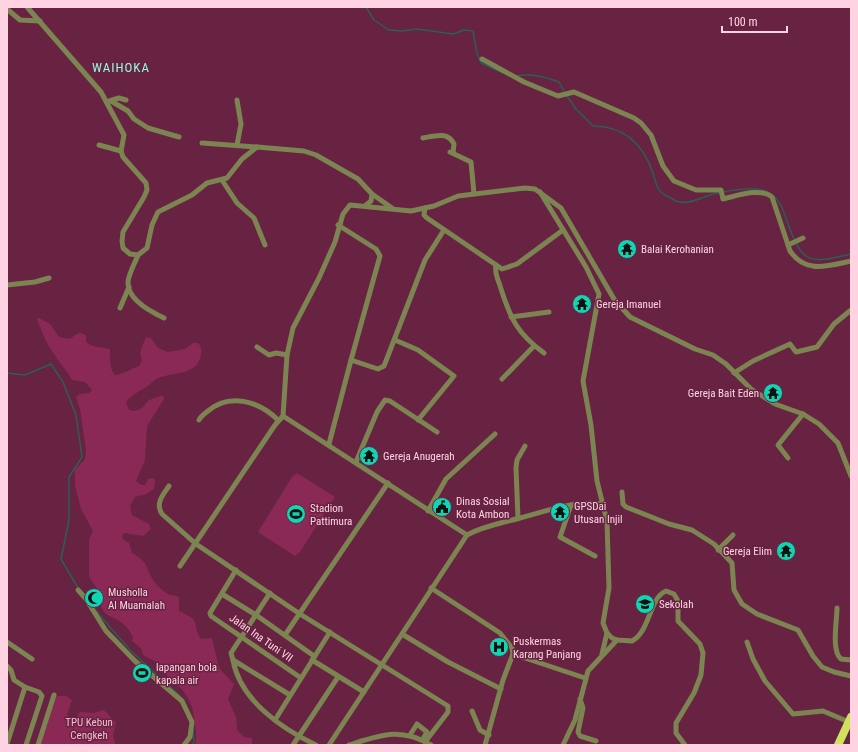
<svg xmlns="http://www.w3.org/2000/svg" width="858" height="752" font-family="'Roboto Condensed',sans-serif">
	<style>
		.green { fill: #8b2956 }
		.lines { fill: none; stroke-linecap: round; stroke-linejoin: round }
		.stream { stroke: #286054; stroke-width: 1.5 }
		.minor { stroke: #7c8452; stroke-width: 5 }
		.highway { stroke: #d0e25b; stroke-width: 8 }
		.labels { text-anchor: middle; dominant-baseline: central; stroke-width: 3; stroke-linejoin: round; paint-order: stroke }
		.poi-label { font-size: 11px; fill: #ffd3e2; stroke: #672341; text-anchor: start }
		.street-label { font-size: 11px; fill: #ffd3e2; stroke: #672341 }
		.park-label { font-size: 11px; fill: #fbbdd3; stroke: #672341 }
		.quarter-label { font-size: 13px; letter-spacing: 1px; fill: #95f8df; stroke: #672341 }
	</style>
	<rect width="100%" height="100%" fill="#672341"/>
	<!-- green -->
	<g class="green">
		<path d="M39,318L50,324L59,337L70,339C76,334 79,331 86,335V342C93,348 102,347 110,349C110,358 109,368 115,375C124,374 130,369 139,366L142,360C138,352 143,345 146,337L151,338L158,348L168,352L185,349L193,343H198C201,346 202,350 201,355C197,376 173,372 158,378C154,380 151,383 148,386C139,392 132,394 126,402L129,410L135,411L142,408L149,400L163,395L164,399L147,426L145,460L136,481L141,485H145L148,479L153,478L155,480L154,489L146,494L135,497L130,506L132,515L149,524L151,529L143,536L125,533L122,535L123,539L129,543L132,553C149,563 145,566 153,580C155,584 166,594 170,595C174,596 175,595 179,597V611C204,622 190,622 201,639L212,638L219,668L234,684L228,699L236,717L237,730L244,737L252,738V745H195C197,739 196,732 195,726C194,705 187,689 168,679L164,666L143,655L141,648L132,641L133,637C130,631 126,626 121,622C112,616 106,617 101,607L102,596L89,577V540L93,531L81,509L75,486V470L85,459L86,450L80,409L76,397L80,394L89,393L92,390L85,382L72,380C67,370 60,364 54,354C46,343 42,332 37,319Z"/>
		<path d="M297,473L335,497L300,552L295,556L258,532L292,477Z"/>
		<path d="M55,696H66L72,700L67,714L70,719H75L80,712L94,713L103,710C109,713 110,718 116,722L113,736L116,745H40Z"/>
	</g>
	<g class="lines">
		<!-- stream -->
		<g class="stream">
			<path d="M366,7L374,20L389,30L402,31L417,29L453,34L464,30L473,31L477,53L481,63L503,73"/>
			<path d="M517,76C532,73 544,77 559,82L565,93"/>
			<path d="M567,96L576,109L593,126C624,126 643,144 653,173C656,183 657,193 669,197C672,199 676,202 680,202C689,204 698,199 707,196C720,192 758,184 769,193"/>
			<path d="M774,196C782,204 784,213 788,224C803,266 811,263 851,254"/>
			<path d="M7,373L25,375L51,364L63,382L76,415L82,457L69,477V520L61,559L78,588"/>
			<path d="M96,611L131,651L179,695"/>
			<path d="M192,745L194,742L193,729"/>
		</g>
		<!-- minor -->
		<g class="minor">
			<path d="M27,7L101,92L124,135L121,151L123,157L146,183L147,190L144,197L123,232L122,241L123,248L130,254L138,255L147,248L152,225L158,212L192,195L207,183L227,178L242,159L257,147L304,151L316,155L358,179L372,194L392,208"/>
			<path d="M7,9L20,20L40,21"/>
			<path d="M482,59L524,82L558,96L574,92L634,118L641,123L651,135L663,166L674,181L696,190H721L723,199C736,196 761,187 772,197L790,251C806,274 827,266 851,261"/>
			<path d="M237,100L241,124L237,145"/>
			<path d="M109,101L119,98L126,100"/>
			<path d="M111,101L128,111L134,119L148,128L179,137"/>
			<path d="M423,138C434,136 448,131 454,144L453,153"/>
			<path d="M202,143L257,147"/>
			<path d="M99,145L121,151"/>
			<path d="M450,152L471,162L474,194"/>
			<path d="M222,180L237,203L254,218L265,245"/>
			<path d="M540,192L586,267L599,294L583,381L591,425L597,481L607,521L609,588L603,623L607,633L612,638L617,640L632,641C650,632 649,598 666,591L674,594L678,601V621L700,644L703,653L701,675L694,693L676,723V733L685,745"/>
			<path d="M365,206L371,201L372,194"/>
			<path d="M425,208L424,215L427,218L502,269L517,264L563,230"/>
			<path d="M338,225L376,249L380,256L351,360"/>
			<path d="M788,245L803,238"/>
			<path d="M138,255C135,263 129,273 128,282C127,299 151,312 164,318"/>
			<path d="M496,265C494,274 499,281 501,289C511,320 518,334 544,353"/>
			<path d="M7,285L35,282L49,278"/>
			<path d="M120,308L129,287"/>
			<path d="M511,317L549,312"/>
			<path d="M395,340L418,350L454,376L418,420"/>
			<path d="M257,347L269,355L276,353L287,355"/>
			<path d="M734,373L753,361L790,344L796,352L817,347L834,324L851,310"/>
			<path d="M502,379L534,346"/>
			<path d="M283,416L467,535"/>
			<path d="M199,420C201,416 204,414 208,411C230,392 260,402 278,420"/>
			<path d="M329,444L351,360L378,369L384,366L425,260L444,230"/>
			<path d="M788,458L778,445L803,414"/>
			<path d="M356,462L377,412L385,400L390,401L437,432"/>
			<path d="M169,486C163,495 155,503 162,514L196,544L300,614L448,706V712L425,742"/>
			<path d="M622,492L623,504L626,507L669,524L692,530L714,544L732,563L734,590L742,604L757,614L798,630L813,656L822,667L834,672L851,676"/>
			<path d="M571,505L560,537L595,556"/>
			<path d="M428,511L446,479L495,434"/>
			<path d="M518,518L516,468L517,460L525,446"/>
			<path d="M718,550L733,535"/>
			<path d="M180,566L275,425L283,416L287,355L293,328L319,278L335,242L343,214L350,205L411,211L434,206L458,196L525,188L535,189L561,208L614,299L630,317L695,349L713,355L726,364L751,389L775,404L803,414L819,424L838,443L851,476"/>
			<path d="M236,570L210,613L211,616L301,678"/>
			<path d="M431,588L500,633L512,648L513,654L503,680L485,745"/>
			<path d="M78,590L86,599L106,631L135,661L182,701L192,722L190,737L184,745"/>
			<path d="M222,594L256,615L314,656"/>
			<path d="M837,608C837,620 831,651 841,659L851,660"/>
			<path d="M402,634L448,662L501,689"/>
			<path d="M285,635L388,483"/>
			<path d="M7,642L32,659"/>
			<path d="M747,642L753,659L765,681L793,714L823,711L849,722"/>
			<path d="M513,654L585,678"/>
			<path d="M602,654L607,633"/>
			<path d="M233,660L231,653L270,593"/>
			<path d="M312,660L364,692"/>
			<path d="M7,666L11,670L14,680L25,687"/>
			<path d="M290,695L233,660C240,700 282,729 316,745"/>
			<path d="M580,699L583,708L578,732L580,736L596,741"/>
			<path d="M472,711L480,730L489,735"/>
			<path d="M275,720L330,632"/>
			<path d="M410,735L417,724L427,732L423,739"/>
			<path d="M7,744L25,687L39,692L42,696L26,745"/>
			<path d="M38,745L54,695"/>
			<path d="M293,745L338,677"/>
			<path d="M329,745L467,535C483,526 502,523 520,518C547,511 574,500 603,504"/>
			<path d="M349,745C381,735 400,727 431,745"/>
			<path d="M563,745L575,720L588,671L617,640"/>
		</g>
		<!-- highway -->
		<path class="highway" d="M838,745L851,717"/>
	</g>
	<!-- icons -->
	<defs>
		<g id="temple-disc" transform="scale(1)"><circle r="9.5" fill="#10d5b4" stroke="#672341"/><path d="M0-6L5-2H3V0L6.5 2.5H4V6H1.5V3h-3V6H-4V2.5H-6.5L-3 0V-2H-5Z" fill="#111"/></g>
		<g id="civic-disc" transform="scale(1)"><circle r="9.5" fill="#10d5b4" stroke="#672341"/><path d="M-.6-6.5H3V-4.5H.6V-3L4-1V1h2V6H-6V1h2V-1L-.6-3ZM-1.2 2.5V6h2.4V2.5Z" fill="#111"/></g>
		<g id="stadium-disc" transform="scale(1)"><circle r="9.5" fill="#10d5b4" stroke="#672341"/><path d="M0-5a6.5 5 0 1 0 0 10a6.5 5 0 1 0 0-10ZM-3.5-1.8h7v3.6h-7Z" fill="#111"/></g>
		<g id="mosque-disc" transform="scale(1)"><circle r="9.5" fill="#10d5b4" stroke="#672341"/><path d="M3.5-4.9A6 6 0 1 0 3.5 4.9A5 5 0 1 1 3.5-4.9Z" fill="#111"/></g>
		<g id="school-disc" transform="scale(1)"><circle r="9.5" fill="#10d5b4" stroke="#672341"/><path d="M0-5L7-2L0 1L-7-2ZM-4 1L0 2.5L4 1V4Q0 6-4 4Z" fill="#111"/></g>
		<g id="hospital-disc" transform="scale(1)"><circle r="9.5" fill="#10d5b4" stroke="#672341"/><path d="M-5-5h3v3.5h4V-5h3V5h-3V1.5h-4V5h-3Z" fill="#111"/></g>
	</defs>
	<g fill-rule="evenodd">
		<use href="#temple-disc" x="627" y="249"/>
		<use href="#temple-disc" x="582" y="304"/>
		<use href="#temple-disc" x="773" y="393"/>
		<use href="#temple-disc" x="369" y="456"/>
		<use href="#civic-disc" x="442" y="507"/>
		<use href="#temple-disc" x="560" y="512"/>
		<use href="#stadium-disc" x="296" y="514"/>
		<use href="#temple-disc" x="786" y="551"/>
		<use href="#mosque-disc" x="94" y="598"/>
		<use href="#school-disc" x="645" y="604"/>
		<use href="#hospital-disc" x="499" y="647"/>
		<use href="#stadium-disc" x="142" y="673"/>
	</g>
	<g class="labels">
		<!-- poi labels -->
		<g class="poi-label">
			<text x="641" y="249">Balai Kerohanian</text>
			<text x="596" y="304">Gereja Imanuel</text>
			<text x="759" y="393" text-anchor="end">Gereja Bait Eden</text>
			<text x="383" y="456">Gereja Anugerah</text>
			<text x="456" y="501">Dinas Sosial<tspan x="456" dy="13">Kota Ambon</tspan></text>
			<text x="574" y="506">GPSDai<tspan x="574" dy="13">Utusan Injil</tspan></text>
			<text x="310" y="508">Stadion<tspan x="310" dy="13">Pattimura</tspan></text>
			<text x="772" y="551" text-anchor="end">Gereja Elim</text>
			<text x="108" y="592">Musholla<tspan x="108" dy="13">Al Muamalah</tspan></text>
			<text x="659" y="604">Sekolah</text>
			<text x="513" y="641">Puskermas<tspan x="513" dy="13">Karang Panjang</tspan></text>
			<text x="156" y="667">lapangan bola<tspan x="156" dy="13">kapala air</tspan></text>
		</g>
		<!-- street labels -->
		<g class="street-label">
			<text transform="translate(261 638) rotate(35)">Jalan Ina Tuni VII</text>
		</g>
		<!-- park labels -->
		<g class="park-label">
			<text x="89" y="722">TPU Kebun<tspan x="89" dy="13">Cengkeh</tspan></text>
		</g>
		<!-- quarter labels -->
		<g class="quarter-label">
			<text x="121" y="67">WAIHOKA</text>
		</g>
	</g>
	<!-- border -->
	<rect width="858" height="752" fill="none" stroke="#ffd3e2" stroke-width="16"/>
	<!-- scale -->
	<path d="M722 26v6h65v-6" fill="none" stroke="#ffd3e2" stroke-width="2"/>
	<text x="728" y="26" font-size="12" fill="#ffd3e2" stroke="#672341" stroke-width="3" paint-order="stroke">100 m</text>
</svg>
